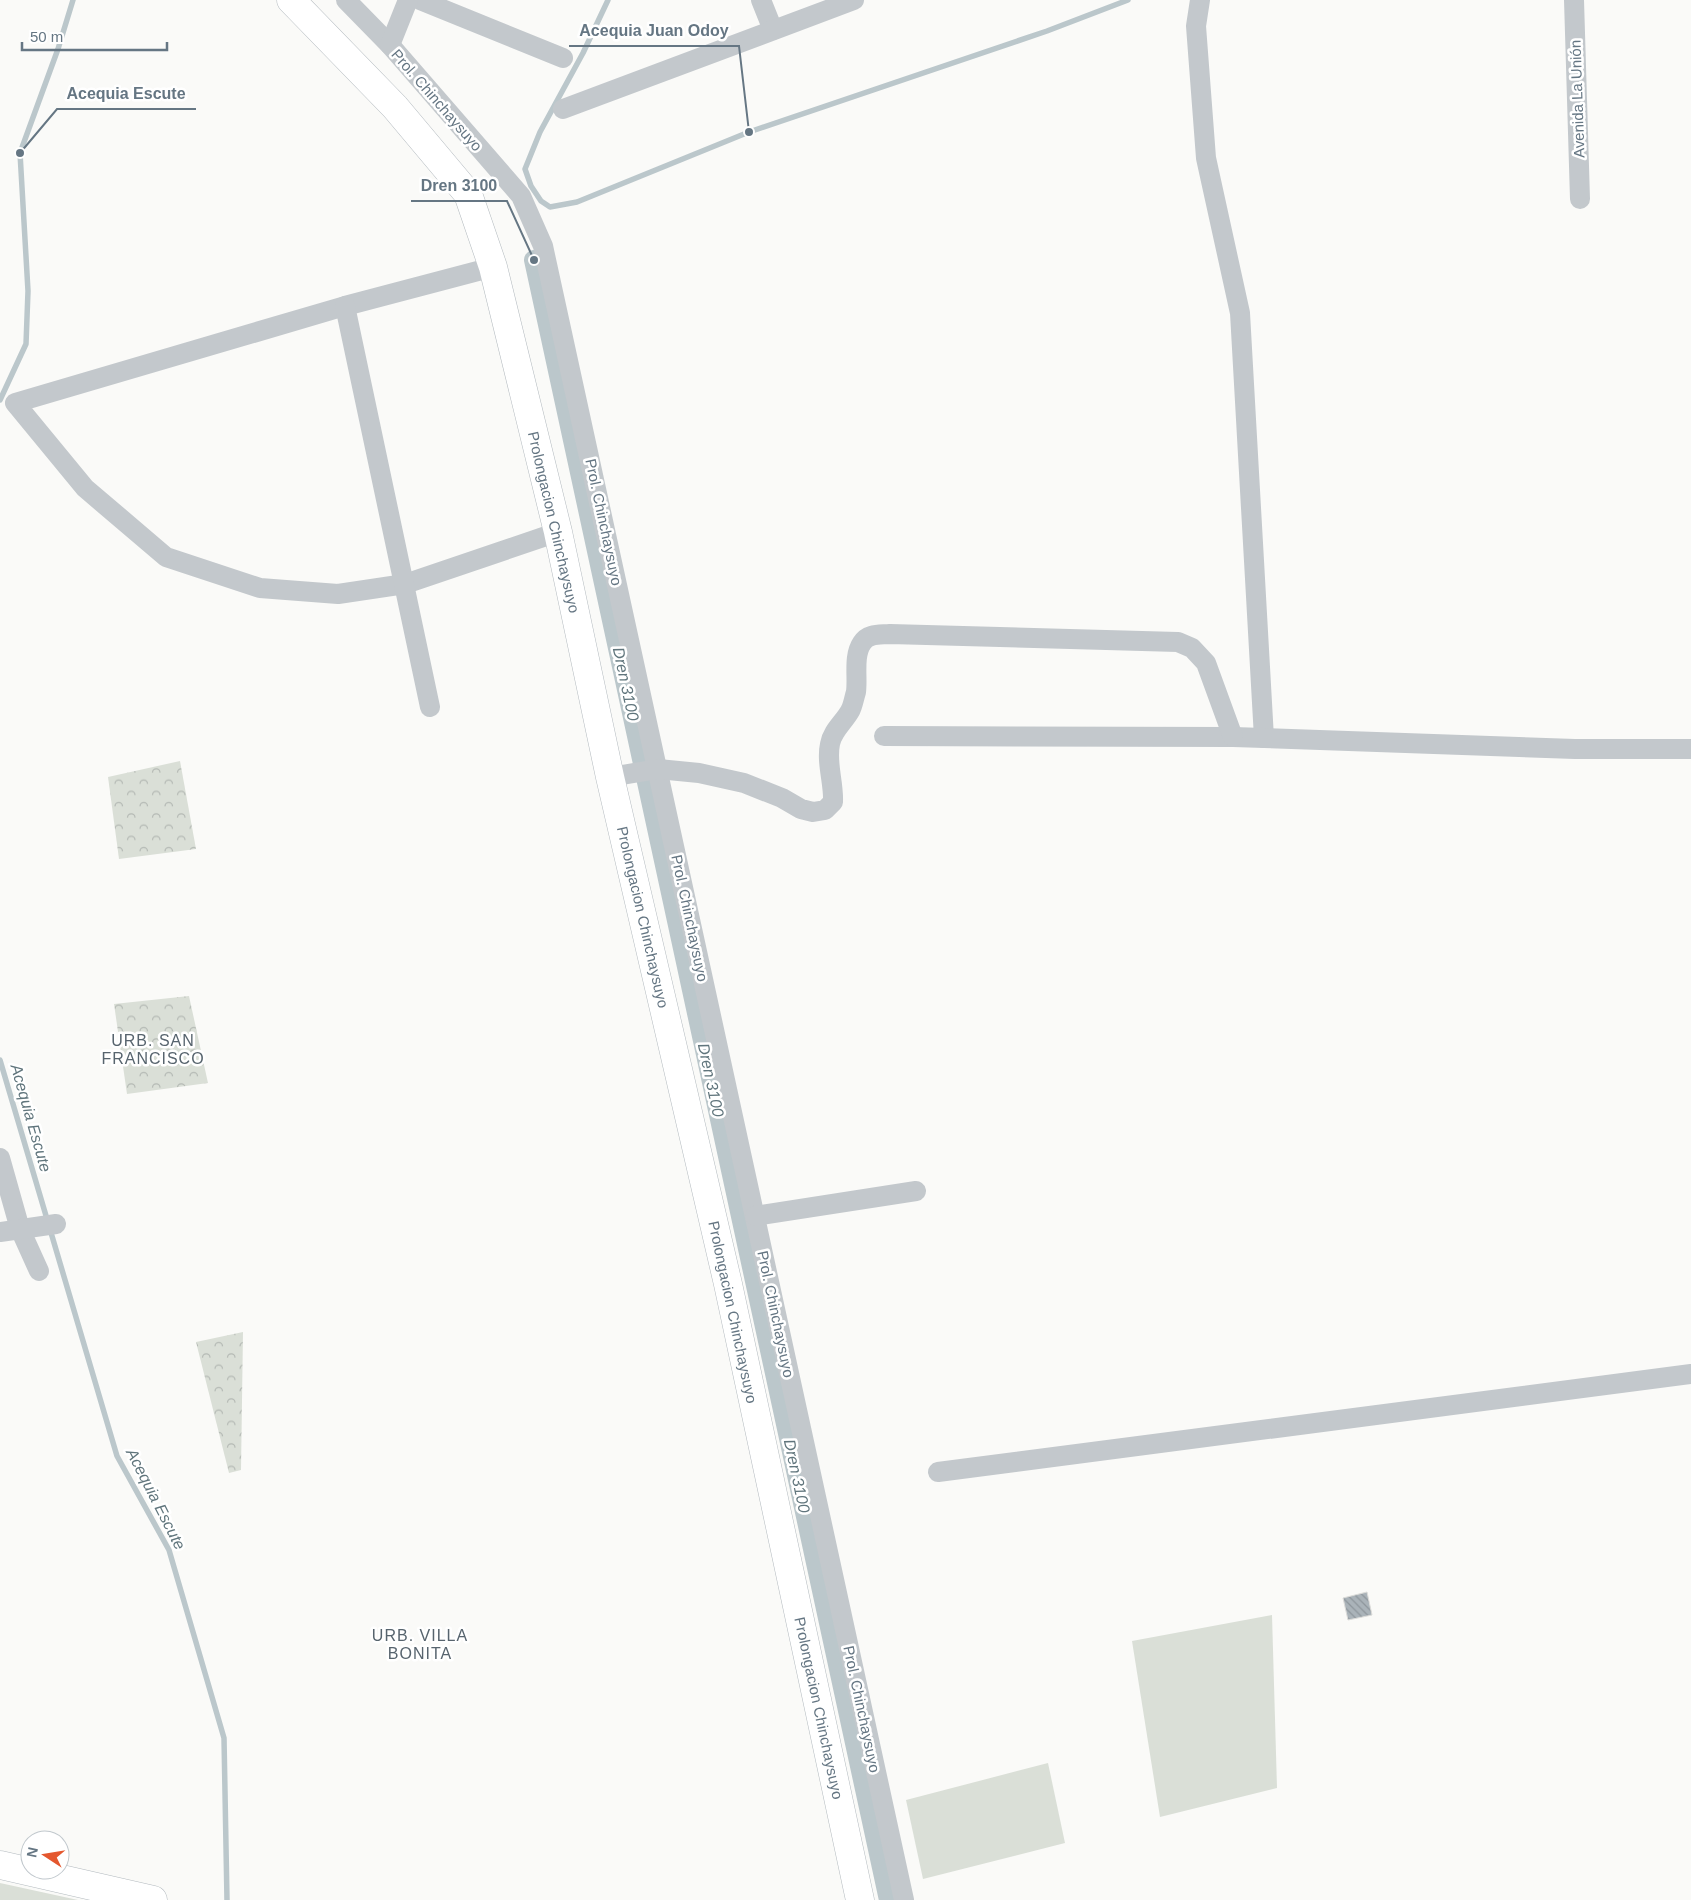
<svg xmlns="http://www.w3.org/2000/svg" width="1691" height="1900" font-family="Helvetica,sans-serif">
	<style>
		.park { fill: url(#park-crowns) }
		.garden { fill: #dadfd7 }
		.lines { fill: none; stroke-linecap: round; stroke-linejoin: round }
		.stream { stroke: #bbc7cb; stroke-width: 5.5 }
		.canal { stroke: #bbc7cb; stroke-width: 20 }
		.building { fill: url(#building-back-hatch); stroke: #dcdcda }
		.secondary-casing { stroke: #b3babf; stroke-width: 29 }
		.street { stroke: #c3c8cc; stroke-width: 20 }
		.secondary { stroke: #fff; stroke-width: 28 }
		.labels { text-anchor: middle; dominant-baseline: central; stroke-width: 5; stroke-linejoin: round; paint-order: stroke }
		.street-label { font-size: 15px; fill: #657683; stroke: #fff }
		.water-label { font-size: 16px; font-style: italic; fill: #60757c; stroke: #fff }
		.neighbourhood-label { font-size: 16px; letter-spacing: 1px; fill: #57646e; stroke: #fff }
		.leader { fill: none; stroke: #657683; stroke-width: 2 }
		.callout-dot { fill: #657683; stroke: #fff; stroke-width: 2 }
		.callout-label { font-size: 16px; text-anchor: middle; font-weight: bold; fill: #657683; stroke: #fff; stroke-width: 5; stroke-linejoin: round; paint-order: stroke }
	</style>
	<defs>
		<pattern id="park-crowns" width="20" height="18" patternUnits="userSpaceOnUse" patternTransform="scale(1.25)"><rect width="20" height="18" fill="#dadfd7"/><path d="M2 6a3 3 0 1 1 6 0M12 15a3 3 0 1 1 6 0" fill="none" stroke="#b4b9b4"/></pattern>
		<pattern id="building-back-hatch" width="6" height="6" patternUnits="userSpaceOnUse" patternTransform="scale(1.25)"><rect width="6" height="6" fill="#aab3b9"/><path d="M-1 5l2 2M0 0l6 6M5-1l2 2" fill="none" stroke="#8e969c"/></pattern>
	</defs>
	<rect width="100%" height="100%" fill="#fafaf8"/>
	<!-- park -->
	<g class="park">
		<path d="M180,761L196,849L119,859L108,777Z"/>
		<path d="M189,996L208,1083L127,1094L114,1004Z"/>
		<path d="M243,1332L241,1470L229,1473L196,1342Z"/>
	</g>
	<!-- garden -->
	<g class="garden">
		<path d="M1272,1615L1277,1788L1160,1817L1132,1641Z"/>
		<path d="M1048,1763L1065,1843L923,1879L906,1800Z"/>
		<path d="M0,1883L78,1900H0Z"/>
	</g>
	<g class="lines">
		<!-- stream -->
		<g class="stream">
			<path d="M608,0L583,53L540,132L525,169L531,186L541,201L550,207L577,202L749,132L1047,31L1128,0"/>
			<path d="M0,400L26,344L28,291L20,153L58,49L73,0"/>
			<path d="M0,1060L117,1456L169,1550L224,1738L227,1900"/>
		</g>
		<!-- canal -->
		<path class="canal" d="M534,260L889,1900"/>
	</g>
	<!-- building -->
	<path class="building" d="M1367,1592L1372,1615L1348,1620L1343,1598Z"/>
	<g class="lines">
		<!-- secondary casing -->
		<g class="secondary-casing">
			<g id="secondary">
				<path d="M291,0L395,107L468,194L493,267L558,532L610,777L728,1284L860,1900"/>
				<path d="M0,1865L153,1900"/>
			</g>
		</g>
		<!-- street -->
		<g class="street">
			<path d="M346,0L390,45L521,196L543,246L904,1900"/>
			<path d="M420,0L563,58"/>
			<path d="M761,0L773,30"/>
			<path d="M1200,0L1196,26L1206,158L1240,313L1264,738"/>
			<path d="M1574,0L1580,199"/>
			<path d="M390,45L408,0"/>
			<path d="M563,109L854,0"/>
			<path d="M493,267L345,306L15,403L85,488L166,557L260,588L338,594L405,584L558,532"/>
			<path d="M345,306L430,707"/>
			<path d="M884,736L1233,737L1575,749H1691"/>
			<path d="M610,777L658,769L699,773L744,783L782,798L801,809L813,812L825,810L833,802C834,783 826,763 830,744C832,731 844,722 850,711C853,706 854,698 856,692C858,677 853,656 862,643C868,633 880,635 890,634L1178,642L1192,648L1206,663L1233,737"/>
			<path d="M0,1158L20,1229L39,1271"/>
			<path d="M755,1216L916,1191"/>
			<path d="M0,1232L56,1224"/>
			<path d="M938,1472L1691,1374"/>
		</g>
		<!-- secondary -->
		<use href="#secondary" class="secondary"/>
	</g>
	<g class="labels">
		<!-- street labels -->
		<g class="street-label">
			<text transform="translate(1577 99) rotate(-92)">Avenida La Unión</text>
			<text transform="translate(437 100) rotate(49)">Prol. Chinchaysuyo</text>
			<text transform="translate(554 522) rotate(77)">Prolongacion Chinchaysuyo</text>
			<text transform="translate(604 522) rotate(78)">Prol. Chinchaysuyo</text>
			<text transform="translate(643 917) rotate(77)">Prolongacion Chinchaysuyo</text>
			<text transform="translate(690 918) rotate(78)">Prol. Chinchaysuyo</text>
			<text transform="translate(733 1312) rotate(78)">Prolongacion Chinchaysuyo</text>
			<text transform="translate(776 1314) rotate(78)">Prol. Chinchaysuyo</text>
			<text transform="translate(819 1708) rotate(78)">Prolongacion Chinchaysuyo</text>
			<text transform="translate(862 1709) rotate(78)">Prol. Chinchaysuyo</text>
		</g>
		<!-- water labels -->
		<g class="water-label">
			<text transform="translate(626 684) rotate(78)">Dren 3100</text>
			<text transform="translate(711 1080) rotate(78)">Dren 3100</text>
			<text transform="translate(31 1118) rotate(74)">Acequia Escute</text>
			<text transform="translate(797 1476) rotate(78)">Dren 3100</text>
			<text transform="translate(156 1499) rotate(63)">Acequia Escute</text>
		</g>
		<!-- neighbourhood labels -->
		<g class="neighbourhood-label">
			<text x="153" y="1040">URB. SAN<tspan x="153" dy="18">FRANCISCO</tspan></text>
			<text x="420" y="1635">URB. VILLA<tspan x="420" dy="18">BONITA</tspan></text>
		</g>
	</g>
	<!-- callouts -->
	<path class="leader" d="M749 132L739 46H569M20 153L57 109H196M534 260L507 201H411"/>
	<g class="callout-dot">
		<circle cx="749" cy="132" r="5"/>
		<circle cx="20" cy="153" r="5"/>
		<circle cx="534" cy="260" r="5"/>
	</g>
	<g class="callout-label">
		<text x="654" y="36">Acequia Juan Odoy</text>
		<text x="126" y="99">Acequia Escute</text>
		<text x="459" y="191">Dren 3100</text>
	</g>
	<!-- north arrow -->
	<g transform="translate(45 1855) rotate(282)"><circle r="24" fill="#ffffff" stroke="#c1c8cd"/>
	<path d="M0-4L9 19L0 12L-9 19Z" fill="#e4572e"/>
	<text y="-8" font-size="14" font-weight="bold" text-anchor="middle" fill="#657683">N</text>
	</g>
	<!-- scale -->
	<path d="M22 42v8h145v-8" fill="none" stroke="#657683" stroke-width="2.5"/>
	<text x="30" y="42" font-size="15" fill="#657683" stroke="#ffffff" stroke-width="4" paint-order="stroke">50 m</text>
</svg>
